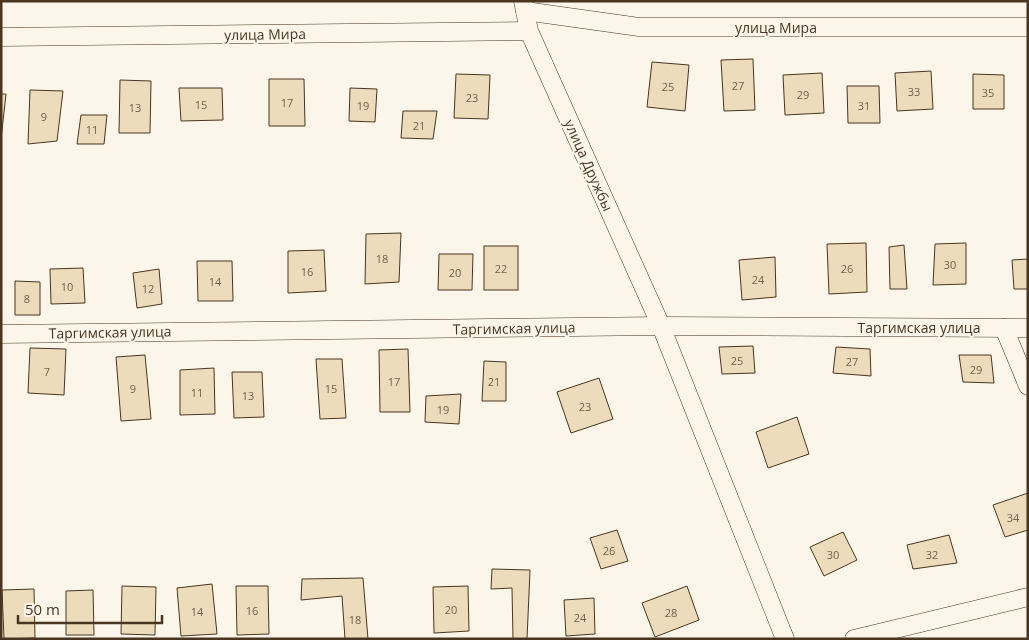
<svg xmlns="http://www.w3.org/2000/svg" width="1029" height="640" font-family="'Open Sans',sans-serif">
	<style>
		.building { fill: #ecdcbc; stroke: #4a3520 }
		.lines { fill: none; stroke-linecap: round; stroke-linejoin: round }
		.minor-casing { stroke: #4a3520; stroke-width: 19 }
		.minor { stroke: #fbf6e9; stroke-width: 18 }
		.labels { text-anchor: middle; dominant-baseline: central; stroke-width: 4; stroke-linejoin: round; paint-order: stroke }
		.number-label { font-size: 11px; fill: #725f47 }
		.street-label { font-size: 14px; fill: #4a3520; stroke: #fbf6e9 }
	</style>
	<rect width="100%" height="100%" fill="#fbf6e9"/>
	<!-- building -->
	<g class="building">
		<path d="M753,59L755,110L724,111L721,60Z"/>
		<path d="M652,62L689,65L685,111L647,107Z"/>
		<path d="M931,71L933,109L897,111L895,73Z"/>
		<path d="M822,73L824,113L785,115L783,75Z"/>
		<path d="M456,74L490,75L488,119L454,118Z"/>
		<path d="M973,74L1004,75V109H973Z"/>
		<path d="M269,79H304L305,126H269Z"/>
		<path d="M120,80L151,81L150,133H119Z"/>
		<path d="M847,86H879L880,123H848Z"/>
		<path d="M179,88H222L223,120L181,121Z"/>
		<path d="M350,88L377,89L375,122L349,121Z"/>
		<path d="M30,90L63,91L57,141L28,144Z"/>
		<path d="M1,94H6L1,140Z"/>
		<path d="M403,111H437L433,139L401,138Z"/>
		<path d="M81,115H107L104,144H77Z"/>
		<path d="M401,233L399,282L365,284L366,234Z"/>
		<path d="M866,243L867,292L829,294L827,244Z"/>
		<path d="M966,243V284L933,285L935,244Z"/>
		<path d="M904,245L907,289H890L889,247Z"/>
		<rect x="484" y="246" width="34" height="44"/>
		<path d="M324,250L326,291L288,293V251Z"/>
		<path d="M439,254H473L472,290H438Z"/>
		<path d="M775,257L776,297L742,300L739,260Z"/>
		<path d="M1028,259V289H1014L1012,260Z"/>
		<path d="M197,261H232L233,301H198Z"/>
		<path d="M83,268L85,303L51,304L50,269Z"/>
		<path d="M159,269L162,304L137,308L133,273Z"/>
		<path d="M15,281L40,282V315H15Z"/>
		<path d="M753,346L755,373L722,374L719,347Z"/>
		<path d="M836,347L870,349L871,376L833,373Z"/>
		<path d="M30,348L66,349L64,395L28,393Z"/>
		<path d="M408,349L410,412H380L379,350Z"/>
		<path d="M145,355L151,419L121,421L116,357Z"/>
		<path d="M959,355H991L994,383L963,382Z"/>
		<path d="M316,359H342L346,418L320,419Z"/>
		<path d="M484,361L506,362V401H482Z"/>
		<path d="M214,368L215,414L180,415V370Z"/>
		<path d="M232,372H262L264,417L234,418Z"/>
		<path d="M599,378L613,419L571,433L557,392Z"/>
		<path d="M461,394L459,424L425,422L426,396Z"/>
		<path d="M797,417L809,454L768,468L756,432Z"/>
		<path d="M1028,493V530L1005,537L993,505Z"/>
		<path d="M617,530L628,561L601,569L590,538Z"/>
		<path d="M843,532L857,560L824,576L810,547Z"/>
		<path d="M949,535L957,563L913,569L907,545Z"/>
		<path d="M492,569L530,570L527,639H513L512,588L491,589Z"/>
		<path d="M363,578L368,639H345L342,596L301,600L302,579Z"/>
		<path d="M212,584L217,634L181,636L177,588Z"/>
		<path d="M122,586L156,587L155,635L121,634Z"/>
		<path d="M236,586H268L269,634L237,635Z"/>
		<path d="M468,586L469,631L434,633L433,587Z"/>
		<path d="M687,586L699,620L655,637L642,603Z"/>
		<path d="M34,589L35,638L4,639L2,590Z"/>
		<path d="M93,590L94,635H66V591Z"/>
		<path d="M594,598L595,634L566,636L564,600Z"/>
	</g>
	<g class="lines">
		<!-- minor casing -->
		<g class="minor-casing">
			<g id="minor">
				<path d="M523,1L529,31L661,326L785,639"/>
				<path d="M525,11L639,27H1028"/>
				<path d="M1,37L529,31"/>
				<path d="M1004,328L1028,386"/>
				<path d="M1,334L661,326L1028,328"/>
				<path d="M854,639L1028,597"/>
			</g>
		</g>
		<!-- minor -->
		<use href="#minor" class="minor"/>
	</g>
	<g class="labels">
		<!-- number labels -->
		<g class="number-label">
			<text x="738" y="85">27</text>
			<text x="668" y="86">25</text>
			<text x="914" y="91">33</text>
			<text x="988" y="92">35</text>
			<text x="803" y="94">29</text>
			<text x="472" y="97">23</text>
			<text x="287" y="102">17</text>
			<text x="201" y="104">15</text>
			<text x="363" y="105">19</text>
			<text x="864" y="105">31</text>
			<text x="135" y="107">13</text>
			<text x="44" y="116">9</text>
			<text x="419" y="125">21</text>
			<text x="92" y="129">11</text>
			<text x="382" y="258">18</text>
			<text x="950" y="264">30</text>
			<text x="501" y="268">22</text>
			<text x="847" y="268">26</text>
			<text x="307" y="271">16</text>
			<text x="455" y="272">20</text>
			<text x="758" y="279">24</text>
			<text x="215" y="281">14</text>
			<text x="67" y="286">10</text>
			<text x="148" y="288">12</text>
			<text x="27" y="298">8</text>
			<text x="737" y="360">25</text>
			<text x="852" y="361">27</text>
			<text x="976" y="369">29</text>
			<text x="47" y="371">7</text>
			<text x="394" y="381">17</text>
			<text x="494" y="381">21</text>
			<text x="133" y="388">9</text>
			<text x="331" y="388">15</text>
			<text x="197" y="392">11</text>
			<text x="248" y="395">13</text>
			<text x="585" y="406">23</text>
			<text x="443" y="409">19</text>
			<text x="1013" y="517">34</text>
			<text x="609" y="550">26</text>
			<text x="833" y="554">30</text>
			<text x="932" y="554">32</text>
			<text x="451" y="609">20</text>
			<text x="252" y="610">16</text>
			<text x="197" y="611">14</text>
			<text x="671" y="612">28</text>
			<text x="580" y="617">24</text>
			<text x="355" y="619">18</text>
		</g>
		<!-- street labels -->
		<g class="street-label">
			<text x="776" y="27">улица Мира</text>
			<text transform="translate(265 34) rotate(-1)">улица Мира</text>
			<text transform="translate(589 165) rotate(66)">улица Дружбы</text>
			<text x="919" y="327">Таргимская улица</text>
			<text transform="translate(514 328) rotate(-1)">Таргимская улица</text>
			<text transform="translate(110 332) rotate(-1)">Таргимская улица</text>
		</g>
	</g>
	<!-- border -->
	<rect width="1029" height="640" fill="none" stroke="#4a3520" stroke-width="5"/>
	<!-- scale -->
	<path d="M18 615v8h144v-8" fill="none" stroke="#4a3520" stroke-width="2.5"/>
	<text x="25" y="615" font-size="15" fill="#4a3520" stroke="#fbf6e9" stroke-width="4" paint-order="stroke">50 m</text>
</svg>
